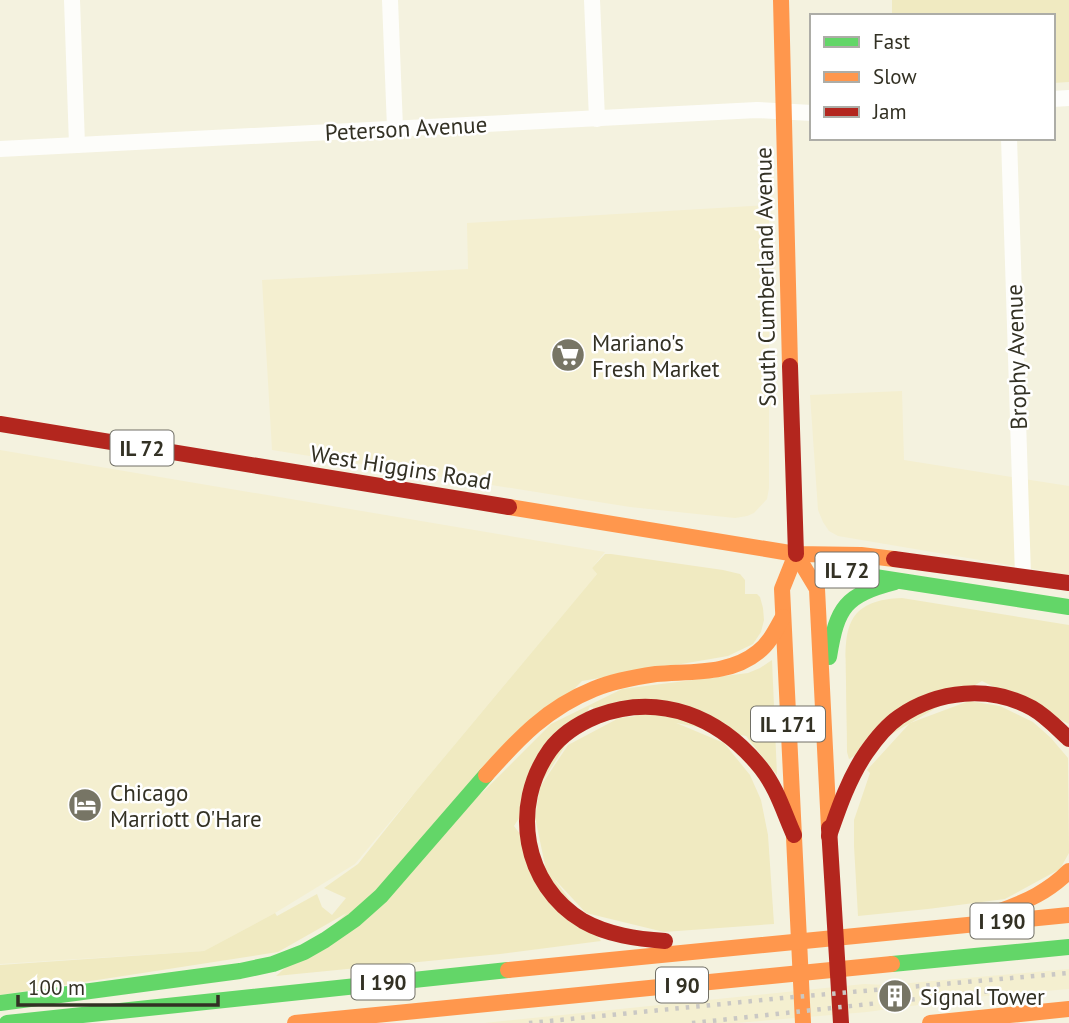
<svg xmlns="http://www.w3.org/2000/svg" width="1069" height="1023" font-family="'PT Sans',sans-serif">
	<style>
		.built { fill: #f4efd0 }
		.green { fill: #f0eac1 }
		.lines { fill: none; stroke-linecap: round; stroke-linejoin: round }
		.street { stroke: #fdfdfa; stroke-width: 16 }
		.fast { stroke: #63d668; stroke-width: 16 }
		.slow { stroke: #ff974d; stroke-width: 16 }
		.jam { stroke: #b3261e; stroke-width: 16 }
		.rail { stroke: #cac8c4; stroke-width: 4.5; stroke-dasharray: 3.5 7; stroke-linecap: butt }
		.labels { text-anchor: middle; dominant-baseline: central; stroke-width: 5; stroke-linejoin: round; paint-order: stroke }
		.shield { fill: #fff; stroke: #706f66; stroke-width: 2 }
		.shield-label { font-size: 21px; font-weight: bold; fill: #333124 }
		.street-label { font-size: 23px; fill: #333124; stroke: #fff }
		.poi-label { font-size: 23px; fill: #333124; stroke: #fff; text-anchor: start }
	</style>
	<rect width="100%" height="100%" fill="#f4f2df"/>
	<!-- built -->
	<g class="built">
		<path d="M769,205V488L767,499L754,513L747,516L735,518L630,507L272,450L262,280L468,269L467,223Z"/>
		<path d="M902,391L904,460L1069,486V575L838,536L829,531L823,522L818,510L810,395Z"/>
		<path d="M0,450L605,552L592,568L597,574L355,864L275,913L204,951L0,964Z"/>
		<path d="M1069,969V989L985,996L867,1012L736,1023H484L864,984L888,985Z"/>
	</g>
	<!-- green -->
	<g class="green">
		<path d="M892,0H1069V82L1053,83V16H892Z"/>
		<path d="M605,554H611L723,570L740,574L745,580V594H757L760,597L763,608L764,620L761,632L753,644L728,656L582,681L359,906L278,952L0,995V965L204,951L275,913L277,916L317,894L322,907L332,915L346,898L324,888L358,864L416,791L597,574L592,568Z"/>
		<path d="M902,598L1069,625V724L982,681L849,759L847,752C847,729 846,705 846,681C845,633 842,600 902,598Z"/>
		<path d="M772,660L777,775L746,736L590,707L514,826L601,941L500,954L276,976L486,789L551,724L622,689L748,673L760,668Z"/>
		<path d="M969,701L1000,706L1033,722L1051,738L1068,758L1069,853L1060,869L1005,899L928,909L858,916L854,846V820L870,773L867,770L910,723Z"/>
		<path d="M655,714L724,743L750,775L761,800L768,835L774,924L664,932L586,913L546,870L535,817L540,787L568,745L619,718Z"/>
	</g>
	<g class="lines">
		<!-- street -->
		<g class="street">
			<path d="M72,0L77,145"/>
			<path d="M390,0L395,128"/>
			<path d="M592,0L597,119"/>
			<path d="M1053,99L1069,98"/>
			<path d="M1009,138L1023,576"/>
			<path d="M0,149L757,110L812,113"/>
		</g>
		<!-- fast -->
		<g class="fast">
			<path d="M823,563L862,575L1069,607"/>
			<path d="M829,657C837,607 845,595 895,582"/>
			<path d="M892,964L1069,947"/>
			<path d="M0,1003L240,971L273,964L304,952L325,940L354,920L381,896L486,775"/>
			<path d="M7,1023L508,970"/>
		</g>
		<!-- slow -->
		<g class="slow">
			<path d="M781,0L790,366"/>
			<path d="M509,507L796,554L861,555L894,559"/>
			<path d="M796,554L817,589L829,828"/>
			<path d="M796,554L782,589L803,1023"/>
			<path d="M486,775C519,738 547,708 594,689C613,681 635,677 656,674C691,671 730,675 758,652C770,643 776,629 783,617"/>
			<path d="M1000,911C1026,902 1049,891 1069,871"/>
			<path d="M508,970L1069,915"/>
			<path d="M295,1023L892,964"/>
			<path d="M930,1023L1069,1009"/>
		</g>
		<!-- jam -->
		<g class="jam">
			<path d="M790,366L796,554"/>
			<path d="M0,424L509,507"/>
			<path d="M894,559L1069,583"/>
			<path d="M829,828L841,1023"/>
			<path d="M829,836C839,807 849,778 866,753C875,740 886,726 899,717C938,690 990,685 1032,708C1046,716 1057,728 1069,739"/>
			<path d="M665,941C637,939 608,935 583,921C523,885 510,806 550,750C561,735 580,723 597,716C660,692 720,717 761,768C777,788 784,813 794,835"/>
		</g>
		<!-- rail -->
		<g class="rail">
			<path d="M529,1023L783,998L1069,973"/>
			<path d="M692,1023L991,991"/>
		</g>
	</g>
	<!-- icons -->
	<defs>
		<g id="supermarket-disc" transform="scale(1.75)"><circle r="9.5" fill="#777565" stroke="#fff"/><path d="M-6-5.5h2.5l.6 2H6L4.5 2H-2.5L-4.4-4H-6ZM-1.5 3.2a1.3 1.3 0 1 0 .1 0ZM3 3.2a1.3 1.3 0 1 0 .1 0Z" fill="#fff"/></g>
		<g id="hotel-disc" transform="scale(1.75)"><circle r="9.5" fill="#777565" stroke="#fff"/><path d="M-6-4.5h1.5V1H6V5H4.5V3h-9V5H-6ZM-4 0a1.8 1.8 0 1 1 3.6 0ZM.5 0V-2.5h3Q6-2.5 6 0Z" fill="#fff"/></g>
		<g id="building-disc" transform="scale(1.75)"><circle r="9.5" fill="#777565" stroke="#fff"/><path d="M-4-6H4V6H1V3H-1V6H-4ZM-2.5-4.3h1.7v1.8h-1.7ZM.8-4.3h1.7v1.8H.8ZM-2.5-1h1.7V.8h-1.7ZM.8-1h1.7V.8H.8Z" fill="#fff"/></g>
	</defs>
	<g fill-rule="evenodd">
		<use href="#supermarket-disc" x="568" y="355"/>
		<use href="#hotel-disc" x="85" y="805"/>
		<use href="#building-disc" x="895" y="996"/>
	</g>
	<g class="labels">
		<!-- shield labels -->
		<g class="shield">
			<rect x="110.5" y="430.5" width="63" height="35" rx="5"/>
			<rect x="815.5" y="552.5" width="63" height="35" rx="5"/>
			<rect x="751" y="706.5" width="74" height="35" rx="5"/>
			<rect x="970.5" y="903.5" width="63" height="35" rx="5"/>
			<rect x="351.5" y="964.5" width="63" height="35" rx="5"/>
			<rect x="656" y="967.5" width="52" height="35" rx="5"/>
		</g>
		<g class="shield-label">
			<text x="142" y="448">IL 72</text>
			<text x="847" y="570">IL 72</text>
			<text x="788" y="724">IL 171</text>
			<text x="1002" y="921">I 190</text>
			<text x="383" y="982">I 190</text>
			<text x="682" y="985">I 90</text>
		</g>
		<!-- street labels -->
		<g class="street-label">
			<text transform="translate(406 128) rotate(-3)">Peterson Avenue</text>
			<text transform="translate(765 277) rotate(-91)">South Cumberland Avenue</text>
			<text transform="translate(1016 357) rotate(-92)">Brophy Avenue</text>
			<text transform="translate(401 467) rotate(9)">West Higgins Road</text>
		</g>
		<!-- poi labels -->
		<g class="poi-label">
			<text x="592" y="342">Mariano's<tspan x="592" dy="26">Fresh Market</tspan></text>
			<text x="110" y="792">Chicago<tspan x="110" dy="26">Marriott O'Hare</tspan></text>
			<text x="920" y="996">Signal Tower</text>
		</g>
	</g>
	<!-- legend -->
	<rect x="810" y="14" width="245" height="126" fill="#ffffff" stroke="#adada7" stroke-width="2"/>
	<rect x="824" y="37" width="35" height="10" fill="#63d668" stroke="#adada7" stroke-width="2"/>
	<text x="873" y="49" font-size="21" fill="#333124">Fast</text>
	<rect x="824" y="72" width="35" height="10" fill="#ff974d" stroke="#adada7" stroke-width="2"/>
	<text x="873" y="84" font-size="21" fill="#333124">Slow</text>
	<rect x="824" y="107" width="35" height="10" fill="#b3261e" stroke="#adada7" stroke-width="2"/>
	<text x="873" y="119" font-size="21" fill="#333124">Jam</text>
	<!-- scale -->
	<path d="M18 995v10h200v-10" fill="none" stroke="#333124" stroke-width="3.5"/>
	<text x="28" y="995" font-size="21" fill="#333124" stroke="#ffffff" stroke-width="5" paint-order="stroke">100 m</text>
</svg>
